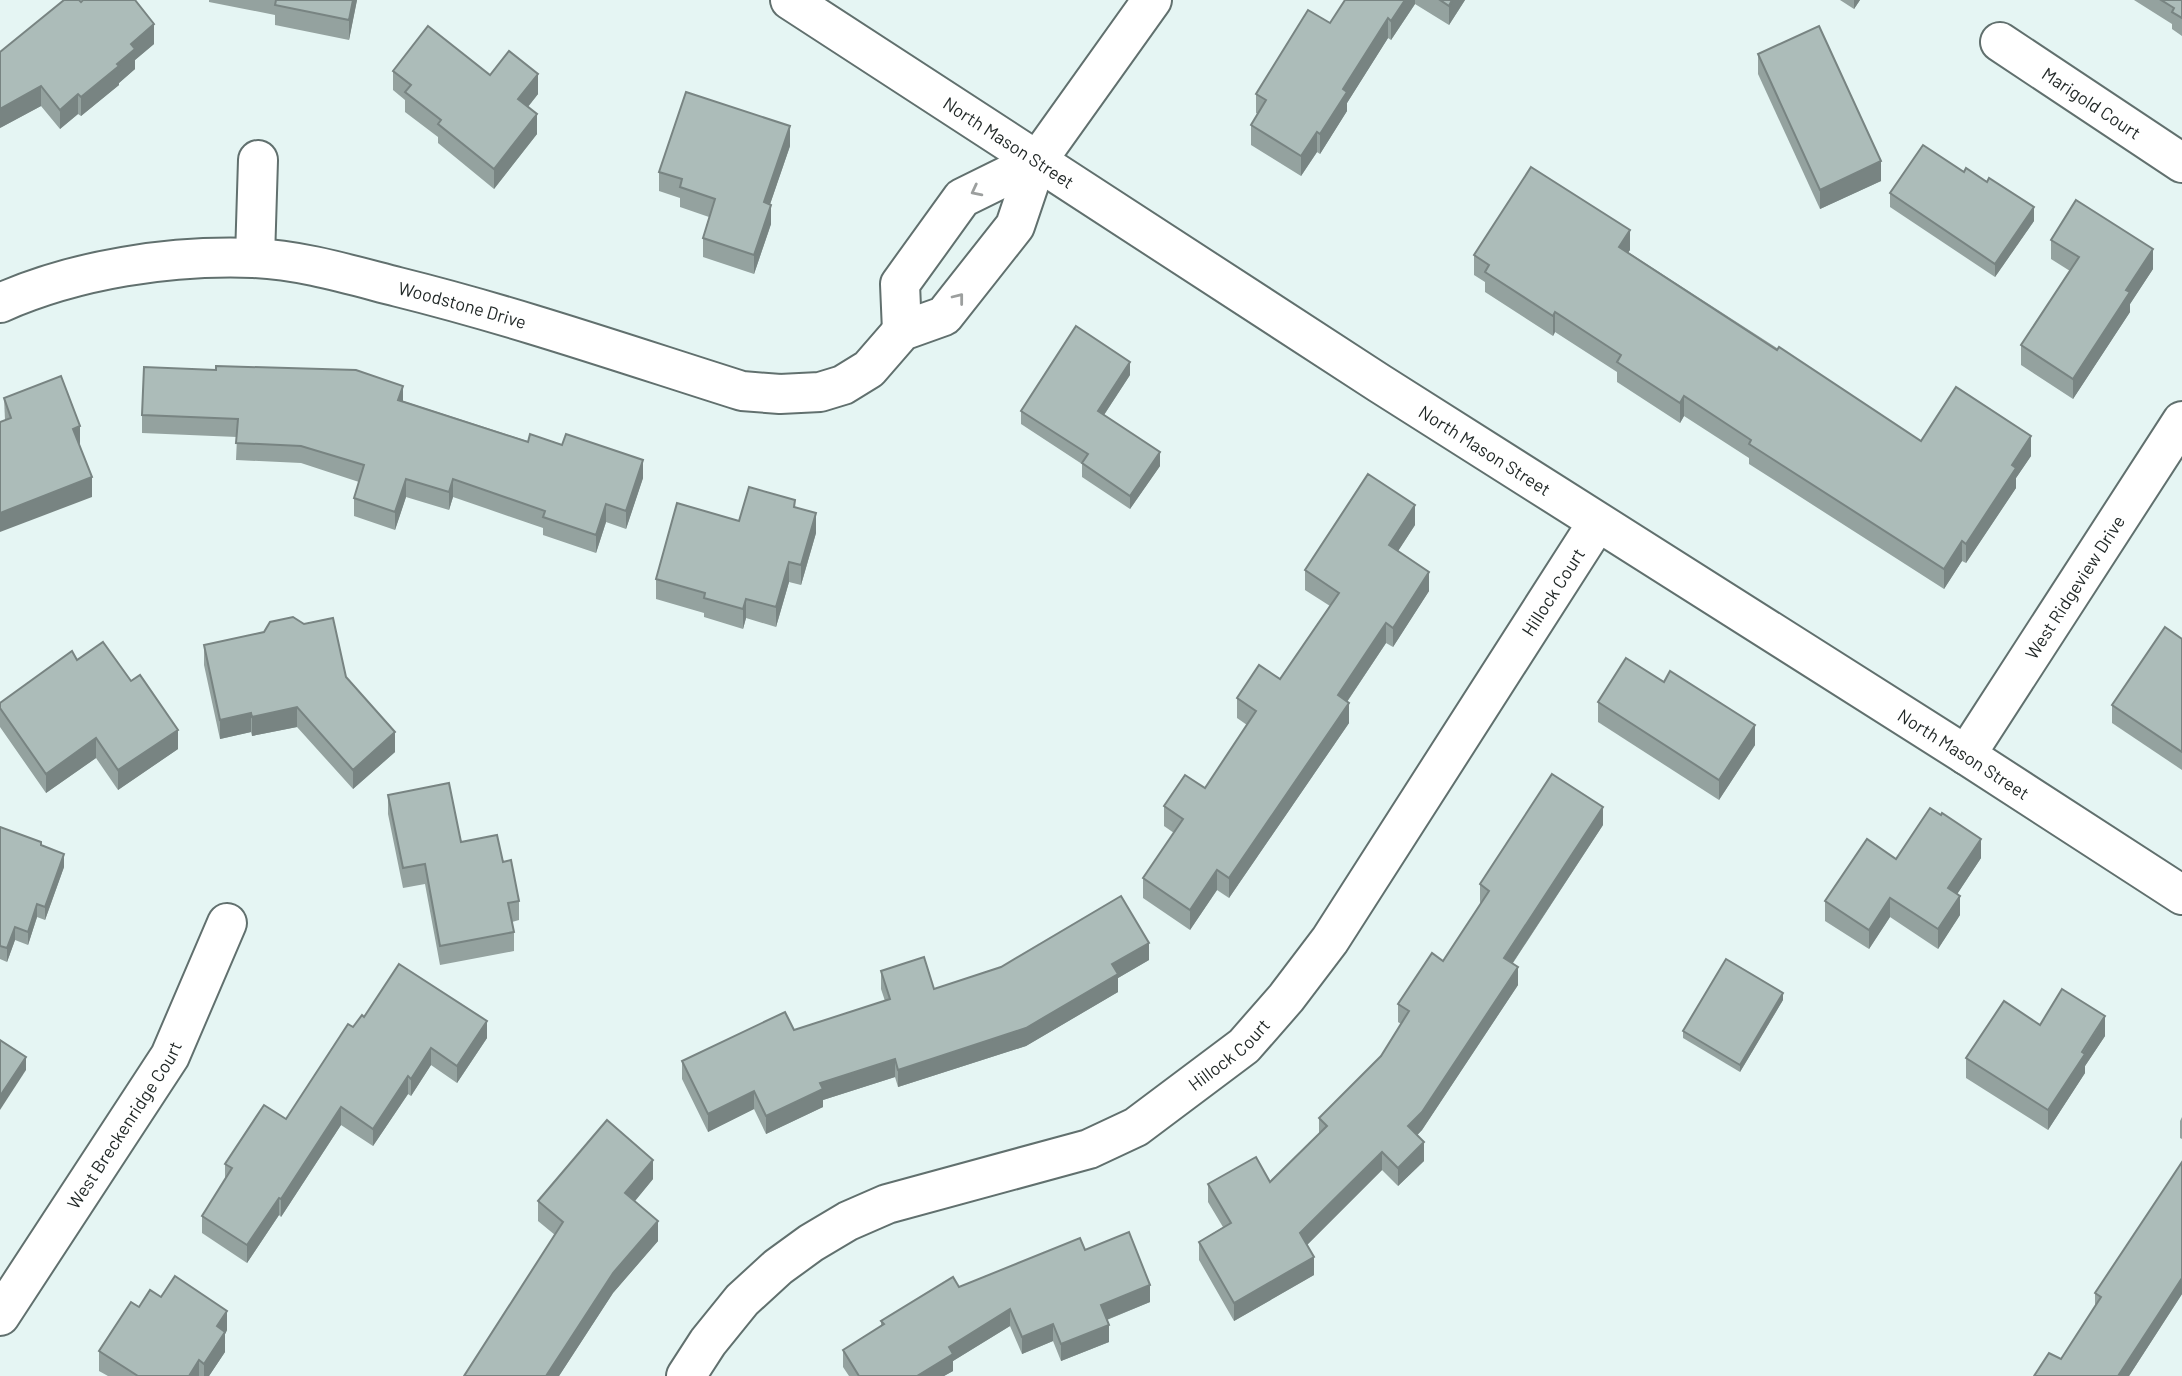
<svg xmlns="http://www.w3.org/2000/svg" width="2182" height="1376" font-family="Barlow,sans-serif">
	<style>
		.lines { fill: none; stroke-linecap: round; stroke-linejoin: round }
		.minor-casing { stroke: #61706e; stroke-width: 42 }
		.tertiary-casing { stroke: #61706e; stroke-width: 42 }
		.minor { stroke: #fff; stroke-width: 38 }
		.tertiary { stroke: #fff; stroke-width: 38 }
		.wall { fill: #94a29f }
		.shaded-wall { fill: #788482 }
		.building { fill: #acbcb9; stroke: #788482; stroke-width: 2 }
		.oneway { stroke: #9c9f9e }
		.labels { text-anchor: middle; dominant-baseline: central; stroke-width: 6; stroke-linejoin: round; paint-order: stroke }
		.street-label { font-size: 18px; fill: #222928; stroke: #fff }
	</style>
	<rect width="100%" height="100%" fill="#e5f5f3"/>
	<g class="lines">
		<!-- minor casing -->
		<g class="minor-casing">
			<g id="minor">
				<path id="s1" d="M2000,42L2182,163"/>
				<path d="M255,258L258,160"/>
				<path id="s2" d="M0,303C77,269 170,255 253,258C302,260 351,275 398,287C515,316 628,355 742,391L780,394L820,392L843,385L869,369L902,331L944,316L1015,226L1037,161L1152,0"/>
				<path d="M902,331L900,284L962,198L1037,161"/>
				<path id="s3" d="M1966,755L2182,421"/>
				<path id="s4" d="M0,1316L170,1056L227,923"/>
				<path id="s5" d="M686,1376L708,1342L742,1300L778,1267L811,1243L848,1221L887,1204L1089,1149L1136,1127L1244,1046L1286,998L1330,940L1597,523"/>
			</g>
		</g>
		<!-- tertiary casing -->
		<g class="tertiary-casing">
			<g id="tertiary">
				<path id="s6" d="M790,0L1379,383L1966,755L2182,895"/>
			</g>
		</g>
		<!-- minor -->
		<use href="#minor" class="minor"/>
		<!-- tertiary -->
		<use href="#tertiary" class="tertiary"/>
	</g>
	<!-- wall -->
	<g class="wall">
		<path d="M209,0H357L349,40L275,25V15L209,2Z"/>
		<path d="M1345,0H1465L1449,25L1415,4L1391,40L1388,38L1347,103V111L1320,154L1317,152L1301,176L1251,145V125L1258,114L1256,113V94L1330,23Z"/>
		<path d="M1840,0H1860L1854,9Z"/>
		<path d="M2134,0H2182V36L2172,29V24Z"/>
		<path d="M81,2L154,44L135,60V69L119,83V85L81,116L78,114L60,129L41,106L0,128Z"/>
		<path d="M1758,54L1881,181L1820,209L1758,74Z"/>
		<path d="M393,71L538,94L528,107L537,134L494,189L438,143V137L405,112V100L393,90Z"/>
		<path d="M790,146L770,204L771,224L754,274L703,257V238L709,217L680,207V198L659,191V172Z"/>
		<path d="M1890,193L2034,221L1995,277L1890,207Z"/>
		<path d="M2051,240L2153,269L2130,304V312L2073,399L2021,365V345L2070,271L2051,259Z"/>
		<path d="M1630,250L1628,252L1921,441L2031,456L2016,478V488L1966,563L1962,561L1944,589L1749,464V458L1684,416L1680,423L1617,382V372L1555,332L1553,336L1485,292V282L1474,275V255Z"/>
		<path d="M1130,375L1104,415L1160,466L1130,509L1082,477V464L1021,424V411Z"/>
		<path d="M4,398L80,446L92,497L5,420Z"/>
		<path d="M403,401L643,478L626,529L606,522L596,553L543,535V528L453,497L449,510L406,497L395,530L354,516V498L359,482L301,463L236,460L237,437L142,433V415Z"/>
		<path d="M795,507L816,533L801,585L789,582L776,627L746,618L743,629L704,617V613L656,599V579L739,521Z"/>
		<path d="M1415,525L1398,551L1429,591L1393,647L1386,643L1347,702L1349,723L1229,898L1217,890L1190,930L1143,898V878L1174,833L1164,826V806L1205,788L1247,725L1237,718V698L1280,679L1330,606L1305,590V570Z"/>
		<path d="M2182,639V770L2112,723V705Z"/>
		<path d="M204,645L346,677L395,752L353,789L297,727L252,736L251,732L220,739L204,665Z"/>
		<path d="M77,660L178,749L118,790L96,758L46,793L0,727V703Z"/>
		<path d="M1598,702L1755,745L1719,800L1598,722Z"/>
		<path d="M388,795L461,842L503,862L519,901V920L512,922L514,932V951L440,965L425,884L403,888L388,814Z"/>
		<path d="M1603,825L1513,963L1518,985L1422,1130L1417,1135L1424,1161L1398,1186L1382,1170L1307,1245L1314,1275L1234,1321L1199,1260V1242L1223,1227L1208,1202V1184L1270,1182L1319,1133V1118L1381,1056L1401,1024L1398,1022V1004L1443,961L1481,903H1480V884Z"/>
		<path d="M0,827L41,845L64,867L45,920L37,917L28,945L15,940L7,962L0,959Z"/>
		<path d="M1981,858L1957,894L1960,915L1938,949L1890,917L1869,949L1825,921V901L1896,859Z"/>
		<path d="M1149,960L1118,978V992L1026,1046L898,1087L895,1077L823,1100V1107L766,1134L754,1109L708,1132L682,1079V1061L794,1030L885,1001L881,989V971L934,989Z"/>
		<path d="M1783,1000L1740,1072L1683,1038V1031Z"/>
		<path d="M364,1017L487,1038L457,1083L431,1065L411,1096L408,1094L373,1146L341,1125L281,1217L279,1215L247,1263L202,1233V1216L225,1179V1164L286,1119L353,1027Z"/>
		<path d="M2040,1025L2105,1036L2085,1066V1073L2048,1130L1966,1078V1058Z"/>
		<path d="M2182,1117V1139L2180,1138V1121Z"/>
		<path d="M653,1179L635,1201L658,1241L613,1293L559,1376H464L555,1235L538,1221V1201Z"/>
		<path d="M1085,1250L1150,1302L1107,1320L1109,1342L1061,1361L1053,1341L1022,1354L1010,1326L953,1361V1371L944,1376H849L843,1367V1350L881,1326V1321Z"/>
		<path d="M2095,1293L2182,1294L2129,1376H2034L2061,1359L2095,1306Z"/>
		<path d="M161,1297L227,1330L225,1334V1352L209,1376H108L99,1371V1351L139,1307Z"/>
	</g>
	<!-- shaded-wall -->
	<g class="shaded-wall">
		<path d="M353,0H357L349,40V20Z"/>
		<path d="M1405,0H1415V4L1391,40V21Z"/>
		<path d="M1452,0H1465L1449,25V6Z"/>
		<path d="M1854,0H1860L1854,9Z"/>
		<path d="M1388,18V38L1347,103V111L1320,154V134L1343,89Z"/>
		<path d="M154,24V44L135,60V69L119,83V85L81,116V97L117,64L131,44Z"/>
		<path d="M538,74V94L518,119V99Z"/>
		<path d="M41,86V106L0,128V109Z"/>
		<path d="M78,94V114L60,129V110Z"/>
		<path d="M537,114V134L494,189V169Z"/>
		<path d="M790,126V146L764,222V202Z"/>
		<path d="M1317,132V152L1301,176V156Z"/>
		<path d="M1881,161V181L1820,209V190Z"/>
		<path d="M771,205V224L754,274V255Z"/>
		<path d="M2034,207V221L1995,277V264Z"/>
		<path d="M1630,230V250L1619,266V247Z"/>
		<path d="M2153,249V269L2130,304V312L2073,399V379L2126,290Z"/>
		<path d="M1555,312V332L1553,336V316Z"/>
		<path d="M1130,362V375L1098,424V411Z"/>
		<path d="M403,386V403L398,400Z"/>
		<path d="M1684,396V416L1680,423V403Z"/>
		<path d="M80,426V446L73,429Z"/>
		<path d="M2031,436V456L2016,478V488L1966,563V544L2012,465Z"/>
		<path d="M1160,452V466L1130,509V496Z"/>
		<path d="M643,460V478L626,529V511Z"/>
		<path d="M92,477V497L0,532V513Z"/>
		<path d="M406,479V497L395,530V512Z"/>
		<path d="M453,479V497L449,510V492Z"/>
		<path d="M606,504V522L596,553V535Z"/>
		<path d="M1415,505V525L1389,565V545Z"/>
		<path d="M816,513V533L801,585V565Z"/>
		<path d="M1962,541V561L1944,589V569Z"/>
		<path d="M789,562V582L776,627V607Z"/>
		<path d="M1429,572V591L1393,647V628Z"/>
		<path d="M746,599V618L743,629V609Z"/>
		<path d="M1386,623V643L1338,715V695Z"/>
		<path d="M1349,703V723L1229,898V878Z"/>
		<path d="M297,707V727L252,736V717Z"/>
		<path d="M251,713V732L220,739V720Z"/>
		<path d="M1755,725V745L1719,800V780Z"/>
		<path d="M178,730V749L118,790V770Z"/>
		<path d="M395,732V752L353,789V770Z"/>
		<path d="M96,738V758L46,793V774Z"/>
		<path d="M1603,807V825L1504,976V958Z"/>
		<path d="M1981,839V858L1948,908V888Z"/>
		<path d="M64,854V867L45,920V907Z"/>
		<path d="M1217,870V890L1190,930V910Z"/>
		<path d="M1960,896V915L1938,949V929Z"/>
		<path d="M1890,898V917L1869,949V930Z"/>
		<path d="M37,904V917L28,945V932Z"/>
		<path d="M15,927V940L7,962V948Z"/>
		<path d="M1149,943V960L1118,978V992L1026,1046L898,1087V1070L1112,964Z"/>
		<path d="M1518,967V985L1422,1130L1408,1145V1126Z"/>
		<path d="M1783,993V1000L1740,1072V1065Z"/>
		<path d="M2105,1016V1036L2085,1066V1073L2048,1130V1110Z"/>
		<path d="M487,1021V1038L457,1083V1066Z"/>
		<path d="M431,1048V1065L411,1096V1079Z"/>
		<path d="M26,1057V1070L0,1110V1096Z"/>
		<path d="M895,1059V1077L823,1100V1107L766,1134V1116L820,1083Z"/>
		<path d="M408,1076V1094L373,1146V1129Z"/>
		<path d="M754,1091V1109L708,1132V1114Z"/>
		<path d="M341,1107V1125L281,1217V1199Z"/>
		<path d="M1424,1142V1161L1398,1186V1168Z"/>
		<path d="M1382,1152V1170L1300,1252V1233Z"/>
		<path d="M653,1160V1179L625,1213V1193Z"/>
		<path d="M279,1198V1215L247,1263V1245Z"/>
		<path d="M658,1221V1241L613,1293L559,1376H546L613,1273Z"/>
		<path d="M1314,1257V1275L1234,1321V1303Z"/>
		<path d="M2182,1278V1294L2129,1376H2118Z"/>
		<path d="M1150,1285V1302L1101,1322V1305Z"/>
		<path d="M1010,1309V1326L953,1361V1371L944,1376H917L949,1347Z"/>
		<path d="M227,1311V1330L225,1334V1352L209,1376H204V1364L217,1326Z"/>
		<path d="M1053,1324V1341L1022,1354V1337Z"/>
		<path d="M1109,1325V1342L1061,1361V1344Z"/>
		<path d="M199,1360V1376H189Z"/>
	</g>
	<!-- building -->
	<g class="building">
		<path d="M64,0H79L81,2L83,0H135L154,24L131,44L135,49L117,64L119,66L81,97L78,94L60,110L41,86L0,109V52Z"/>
		<path d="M276,0H353L349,20L275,5Z"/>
		<path d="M1345,0H1405L1391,21L1388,18L1343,89L1347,92L1320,134L1317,132L1301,156L1251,125L1266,100L1256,94L1308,10L1330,23Z"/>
		<path d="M1440,0H1452L1449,6Z"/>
		<path d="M2161,0H2182V18L2172,12L2174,8Z"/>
		<path d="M428,26L490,75L509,51L538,74L518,99L537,114L494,169L438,124L441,120L405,92L411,85L393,71Z"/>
		<path d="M1819,26L1881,161L1820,190L1758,54Z"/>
		<path d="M686,92L790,126L764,202L771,205L754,255L703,238L715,199L680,187L682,179L659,172Z"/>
		<path d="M1923,145L1964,172L1966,168L1987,182L1989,178L2034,207L1995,264L1890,193Z"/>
		<path d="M1531,167L1630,230L1619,247L1777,350L1779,347L1921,441L1956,387L2031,436L2012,465L2016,468L1966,544L1962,541L1944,569L1749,444L1751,440L1684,396L1680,403L1617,362L1621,355L1555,312L1553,316L1485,272L1489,265L1474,255Z"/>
		<path d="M2076,200L2153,249L2126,290L2130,292L2073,379L2021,345L2079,257L2051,240Z"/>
		<path d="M1076,326L1130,362L1098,411L1160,452L1130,496L1082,463L1088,454L1021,411Z"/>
		<path d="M216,366L356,370L403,386L398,400L528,442L530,434L562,445L566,434L643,460L626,511L606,504L596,535L543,517L545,511L453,479L449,492L406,479L395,512L354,498L364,465L301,446L236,443L238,419L142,415L144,367L216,370Z"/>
		<path d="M61,376L80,426L73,429L92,477L0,513V422L11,418L4,398Z"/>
		<path d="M1368,474L1415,505L1389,545L1429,572L1393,628L1386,623L1338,695L1349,703L1229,878L1217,870L1190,910L1143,878L1183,819L1164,806L1185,775L1205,788L1256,711L1237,698L1259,665L1280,679L1339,593L1305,570Z"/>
		<path d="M749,487L795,500L794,507L816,513L801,565L789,562L776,607L746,599L743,609L704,598L705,593L656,579L677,503L739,521Z"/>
		<path d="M293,617L304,624L333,618L346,677L395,732L353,770L297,707L252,717L251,713L220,720L204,645L264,632L270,622Z"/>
		<path d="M2165,627L2182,639V752L2112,705Z"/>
		<path d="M103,642L131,681L140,675L178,730L118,770L96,738L46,774L0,708V703L72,651L77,660Z"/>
		<path d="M1626,658L1664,682L1670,671L1755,725L1719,780L1598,702Z"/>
		<path d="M1552,774L1603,807L1504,958L1518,967L1422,1112L1408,1126L1424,1142L1398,1168L1382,1152L1300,1233L1314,1257L1234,1303L1199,1242L1231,1223L1208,1184L1256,1157L1270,1182L1327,1126L1319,1118L1381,1056L1409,1011L1398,1004L1432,953L1443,961L1489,891L1480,884Z"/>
		<path d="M449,783L461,842L497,835L503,862L511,860L519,901L508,903L514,932L440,946L425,864L403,868L388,795Z"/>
		<path d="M1930,808L1941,815L1942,813L1981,839L1948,888L1960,896L1938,929L1890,898L1869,930L1825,901L1867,839L1896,859Z"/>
		<path d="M0,827L41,842V845L64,854L45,907L37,904L28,932L15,927L7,948L0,946Z"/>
		<path d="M1121,896L1149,943L1112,964L1118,974L1026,1028L898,1070L895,1059L820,1083L823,1089L766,1116L754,1091L708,1114L682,1061L785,1012L794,1030L890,999L881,971L924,957L934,989L1001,967Z"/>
		<path d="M1726,959L1783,993L1740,1065L1683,1031Z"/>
		<path d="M399,964L487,1021L457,1066L431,1048L411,1079L408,1076L373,1129L341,1107L281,1199L279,1198L247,1245L202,1216L232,1168L225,1164L264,1105L286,1119L348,1024L353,1027L362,1015L364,1017Z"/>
		<path d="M2062,989L2105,1016L2082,1052L2085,1054L2048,1110L1966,1058L2004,1001L2040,1025Z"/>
		<path d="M0,1040L26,1057L0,1096Z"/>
		<path d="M607,1120L653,1160L625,1193L658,1221L613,1273L546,1376H464L563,1222L538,1201Z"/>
		<path d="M2182,1162V1278L2118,1376H2034L2049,1353L2061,1359L2101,1297L2095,1293Z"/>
		<path d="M1129,1232L1150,1285L1101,1305L1109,1325L1061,1344L1053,1324L1022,1337L1010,1309L949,1347L953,1354L917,1376H859L843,1350L884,1324L881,1321L953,1277L959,1287L1080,1238L1085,1250Z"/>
		<path d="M175,1276L227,1311L217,1326L225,1332L204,1364L199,1360L189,1376H138L99,1351L131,1302L139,1307L150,1290L161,1297Z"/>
	</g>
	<!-- one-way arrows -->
	<defs><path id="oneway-chevron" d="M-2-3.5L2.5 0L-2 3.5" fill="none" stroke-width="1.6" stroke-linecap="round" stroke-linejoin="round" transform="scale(1.75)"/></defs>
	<g class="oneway">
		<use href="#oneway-chevron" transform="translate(976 191) rotate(153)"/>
		<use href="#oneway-chevron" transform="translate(959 298) rotate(-52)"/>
	</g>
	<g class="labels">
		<!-- street labels -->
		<g class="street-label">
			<text stroke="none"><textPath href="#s1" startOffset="110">Marigold Court</textPath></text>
			<text stroke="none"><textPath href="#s6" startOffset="261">North Mason Street</textPath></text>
			<text stroke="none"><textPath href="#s2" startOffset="474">Woodstone Drive</textPath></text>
			<text stroke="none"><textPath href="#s6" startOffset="828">North Mason Street</textPath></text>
			<text stroke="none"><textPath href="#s3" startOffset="200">West Ridgeview Drive</textPath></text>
			<text stroke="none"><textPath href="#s5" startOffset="1216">Hillock Court</textPath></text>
			<text stroke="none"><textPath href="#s6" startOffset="1395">North Mason Street</textPath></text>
			<text stroke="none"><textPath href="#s5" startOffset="649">Hillock Court</textPath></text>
			<text stroke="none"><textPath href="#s4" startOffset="228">West Breckenridge Court</textPath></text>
		</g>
	</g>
</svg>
